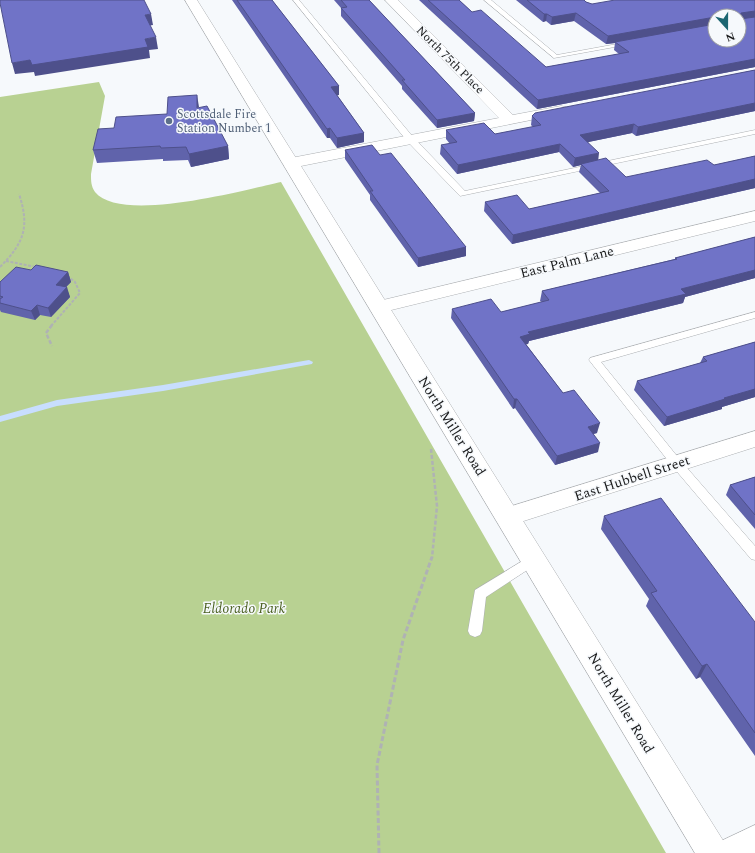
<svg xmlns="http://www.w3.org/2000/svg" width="755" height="853" font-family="Spectral,serif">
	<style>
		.green { fill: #b8d192 }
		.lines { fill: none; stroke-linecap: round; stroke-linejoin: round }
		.stream { fill: #c8defe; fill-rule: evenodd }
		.lane-casing { stroke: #acafb2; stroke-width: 1 }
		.street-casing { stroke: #acafb2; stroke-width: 1 }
		.secondary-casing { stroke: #acafb2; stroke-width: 1 }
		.path-far2 { stroke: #afb2b4; stroke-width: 2; stroke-dasharray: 3 1.5; stroke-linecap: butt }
		.path-far1 { stroke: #afb2b4; stroke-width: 2.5; stroke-dasharray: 4 2; stroke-linecap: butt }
		.path { stroke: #afb2b4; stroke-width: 3; stroke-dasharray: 5 2.5; stroke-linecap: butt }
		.lane { fill: #fff; fill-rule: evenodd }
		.street { fill: #fff; fill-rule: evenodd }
		.secondary { fill: #fff; fill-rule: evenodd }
		.wall { fill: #6063ab; fill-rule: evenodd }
		.shaded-wall { fill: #4e508b }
		.building { fill: #7073c7; stroke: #4e508b }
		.service-dot { fill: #5c6f8a; stroke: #f6f9fc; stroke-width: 1.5 }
		.labels { text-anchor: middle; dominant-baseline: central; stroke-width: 3; stroke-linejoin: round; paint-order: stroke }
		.far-street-label { font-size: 12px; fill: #191a1b; stroke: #f6f9fc }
		.far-service-label { font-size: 12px; fill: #4e5e75; stroke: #f6f9fc; text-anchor: start }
		.street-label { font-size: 14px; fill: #191a1b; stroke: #f6f9fc }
		.park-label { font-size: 14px; font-style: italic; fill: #4b6121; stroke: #f6f9fc }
	</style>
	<rect width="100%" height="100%" fill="#f6f9fc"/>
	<!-- green -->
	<path class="green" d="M99,82L105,96L91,174C91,181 91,186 95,192C121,224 244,190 281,182L666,853H0V97Z"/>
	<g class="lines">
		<!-- stream -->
		<path class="stream" d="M309,360L313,362L312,364L163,391L57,406L0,422V416L57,400L163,385Z"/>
		<!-- lane casing -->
		<g class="lane-casing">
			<g id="lane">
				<path d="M293,0H299L413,137L465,191L755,130V134L460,196L407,141Z"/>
				<path d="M484,0H491L557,55L628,42L631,44L554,58Z"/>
				<path d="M755,312V318L601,362L681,461L755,546V560L751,559L673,467L589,360L590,358Z"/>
				<path d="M534,554L538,555L540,559L538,563L486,597L482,631L480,635L475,637L470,635L468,631L475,590Z"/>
			</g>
		</g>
		<!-- street casing -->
		<g class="street-casing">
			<g id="street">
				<path d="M385,0H398L513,115L561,106L566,107L568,110L566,113L291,168L285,166L283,163L285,160L291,158L499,118Z"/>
				<path d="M755,211V221L379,313L372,311L369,307L372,303L379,301Z"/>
				<path d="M755,431V447L508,526L499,524L496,517L499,510Z"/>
				<path d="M755,825V853H714L719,842Z"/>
			</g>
		</g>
		<!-- secondary casing -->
		<g class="secondary-casing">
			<path id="secondary" d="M185,0H197L724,842L729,853H695Z"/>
		</g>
		<!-- path-far2 -->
		<g class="path-far2">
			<path d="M6,261L36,267"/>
			<path d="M0,267C24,243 30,227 19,194"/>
			<path d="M51,326L80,293L75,282L66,275"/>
		</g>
		<!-- path-far1 -->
		<g class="path-far1">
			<path d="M52,325L46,333L52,346"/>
			<path d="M431,449L437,506L432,558"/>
		</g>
		<!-- path -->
		<path class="path" d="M379,853L377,765L403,640L432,557"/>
		<!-- lane -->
		<use href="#lane" class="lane"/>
		<!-- street -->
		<use href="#street" class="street"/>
		<!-- secondary -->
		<use href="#secondary" class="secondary"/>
	</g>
	<!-- wall -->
	<g class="wall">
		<path d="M232,0H272L339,86V95H337L364,133V142L337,148L330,138H327Z"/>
		<path d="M334,0H369L475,113L474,121L437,128L402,89V86L341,16V8Z"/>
		<path d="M419,0H459L472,12L546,67L619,54L614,50L615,43L606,44L574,21L551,25L546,21L543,22L516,0H584L586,2L592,4L755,0V67L537,109ZM715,16H739L715,40Z"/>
		<path d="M755,70V111L636,136L632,133L588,142L598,160L626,177L714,165L755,156V188L512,244L484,211L485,202L529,209L600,193L579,172L581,165L573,167L559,152L457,174L440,154L441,145L450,144L446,139V130L495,134L533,127L531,125L532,116Z"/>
		<path d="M199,108L228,146L229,159L191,167L188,160L163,161V159L97,163L93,150L167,114Z"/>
		<path d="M345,150L380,155L466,247V256L418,267L370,200V195L345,159Z"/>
		<path d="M755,237V278L685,297L683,303L529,341L528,344H526L563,393L597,433L593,434L598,452L555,465L515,408L513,409L451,318L452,309L501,312L542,302L540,301L542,291L675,259V258Z"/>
		<path d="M31,270L68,272L71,282L66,287L70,297L51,317L40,315L35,320L1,312L0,310V282Z"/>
		<path d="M755,342V397L722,407V409L664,426L634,390L637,381L700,363L703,357Z"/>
		<path d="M755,477V529L726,495L730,485Z"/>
		<path d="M604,516L755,622V756L700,677L696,679L646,606L649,599L601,529Z"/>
	</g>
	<!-- shaded-wall -->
	<g class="shaded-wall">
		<path d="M755,11V18L739,20L741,13Z"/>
		<path d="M576,13L574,21L551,25L552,17Z"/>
		<path d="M151,14L153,25L147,26L145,15Z"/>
		<path d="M544,14H547L546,21L543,22Z"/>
		<path d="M715,17V25L615,42V43L606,44L608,36Z"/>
		<path d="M156,37L158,49L149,50L150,58L35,76L34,72L15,74L12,63Z"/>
		<path d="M755,59V67L537,109L538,100Z"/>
		<path d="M339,86V95L332,96L331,87Z"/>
		<path d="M197,95L199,107L197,108Z"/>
		<path d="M755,103V111L636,136L638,127Z"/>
		<path d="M475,113L474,121L437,128V120Z"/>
		<path d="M634,124L632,133L579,144L580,135Z"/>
		<path d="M330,128V138H327V129Z"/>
		<path d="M364,133V142L337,148V138Z"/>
		<path d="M560,144L559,152L457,174L458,165Z"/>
		<path d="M228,146L229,159L191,167L189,154Z"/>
		<path d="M599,153L598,162L581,164V165L573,167L575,158Z"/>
		<path d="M755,179V188L512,244L513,235Z"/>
		<path d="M466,247V256L418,267V258Z"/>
		<path d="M755,270V278L685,297L683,303L529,341L528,344L519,346L520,337L528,332L681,289Z"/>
		<path d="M68,272L71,282L59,294L56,285Z"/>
		<path d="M67,287L70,297L51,317L48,308Z"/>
		<path d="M37,305L40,315L35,320L31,311Z"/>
		<path d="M755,389V397L722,407V409L664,426L667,417L724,398Z"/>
		<path d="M514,399H517L515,408L513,409Z"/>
		<path d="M600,423L597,433L586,436L588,427Z"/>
		<path d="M600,443L598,452L555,465L557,456Z"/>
		<path d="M707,664L700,677L696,679L702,666Z"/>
	</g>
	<!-- building -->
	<g class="building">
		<path d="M0,0H144L151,14L145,15L156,37L145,39L148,47L32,65L30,60L12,63L0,3Z"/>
		<path d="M237,0H272L339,86L331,87L364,133L337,138L330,128L327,129Z"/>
		<path d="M341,0H369L475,113L437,120L402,80H405L341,8L347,7Z"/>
		<path d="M428,0H459L472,12L481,10L546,67L629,52L615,42L715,24V40H739V16H715V17L608,36L576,13L552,17L547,14H544L527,0H584L586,2L592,4L615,0H755V11L741,13L740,19L755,17V59L538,100Z"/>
		<path d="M755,70V103L638,127L634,124L580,135L599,153L575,158L560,144L458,165L441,145L457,142L446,130L484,123L495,134L541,125L532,116L535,113Z"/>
		<path d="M197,95V108L207,106L228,146L189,154L186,147L161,148L160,146L93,150L98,129L114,128L116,117L167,114L168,97Z"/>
		<path d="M372,145L380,155L391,153L466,247L418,258L370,191H373L345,150Z"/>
		<path d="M755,156V179L513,235L485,202L517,195L529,209L609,191L581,164L606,158L626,177L707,160L714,165Z"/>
		<path d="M755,237V270L681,289L686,294L528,332L530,334L520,337L563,393L574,390L600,423L588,427L600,443L557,456L517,399H514L452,309L491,299L501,312L549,300L542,291L677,259L675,258Z"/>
		<path d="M36,265L68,272L56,285L67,287L48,308L37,305L31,311L0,303V299L3,297L0,296V282L16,267L31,270Z"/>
		<path d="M755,342V389L724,398L725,399L667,417L637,381L707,361L703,357Z"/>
		<path d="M755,477V515L730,485Z"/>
		<path d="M661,498L755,622V733L707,664L702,666L651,593L657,591L604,516Z"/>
	</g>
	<!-- markers -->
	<circle class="service-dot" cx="169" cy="121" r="4"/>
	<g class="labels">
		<!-- far-street labels -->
		<g class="far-street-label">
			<text transform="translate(450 60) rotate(45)">North 75th Place</text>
		</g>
		<!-- far-service labels -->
		<g class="far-service-label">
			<text x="177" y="114">Scottsdale Fire<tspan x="177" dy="14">Station Number 1</tspan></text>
		</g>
		<!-- street labels -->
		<g class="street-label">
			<text transform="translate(567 262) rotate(-14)">East Palm Lane</text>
			<text transform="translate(452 426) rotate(58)">North Miller Road</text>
			<text transform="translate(632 478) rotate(-18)">East Hubbell Street</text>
			<text transform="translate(621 703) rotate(59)">North Miller Road</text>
		</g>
		<!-- park labels -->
		<g class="park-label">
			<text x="244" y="608">Eldorado Park</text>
		</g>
	</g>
	<!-- north arrow -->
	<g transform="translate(727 28) rotate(159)"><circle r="19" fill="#f6f9fc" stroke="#9ea0a2"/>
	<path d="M0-3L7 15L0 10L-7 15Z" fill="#1c6672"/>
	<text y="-6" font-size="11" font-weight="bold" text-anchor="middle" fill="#191a1b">N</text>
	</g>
</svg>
